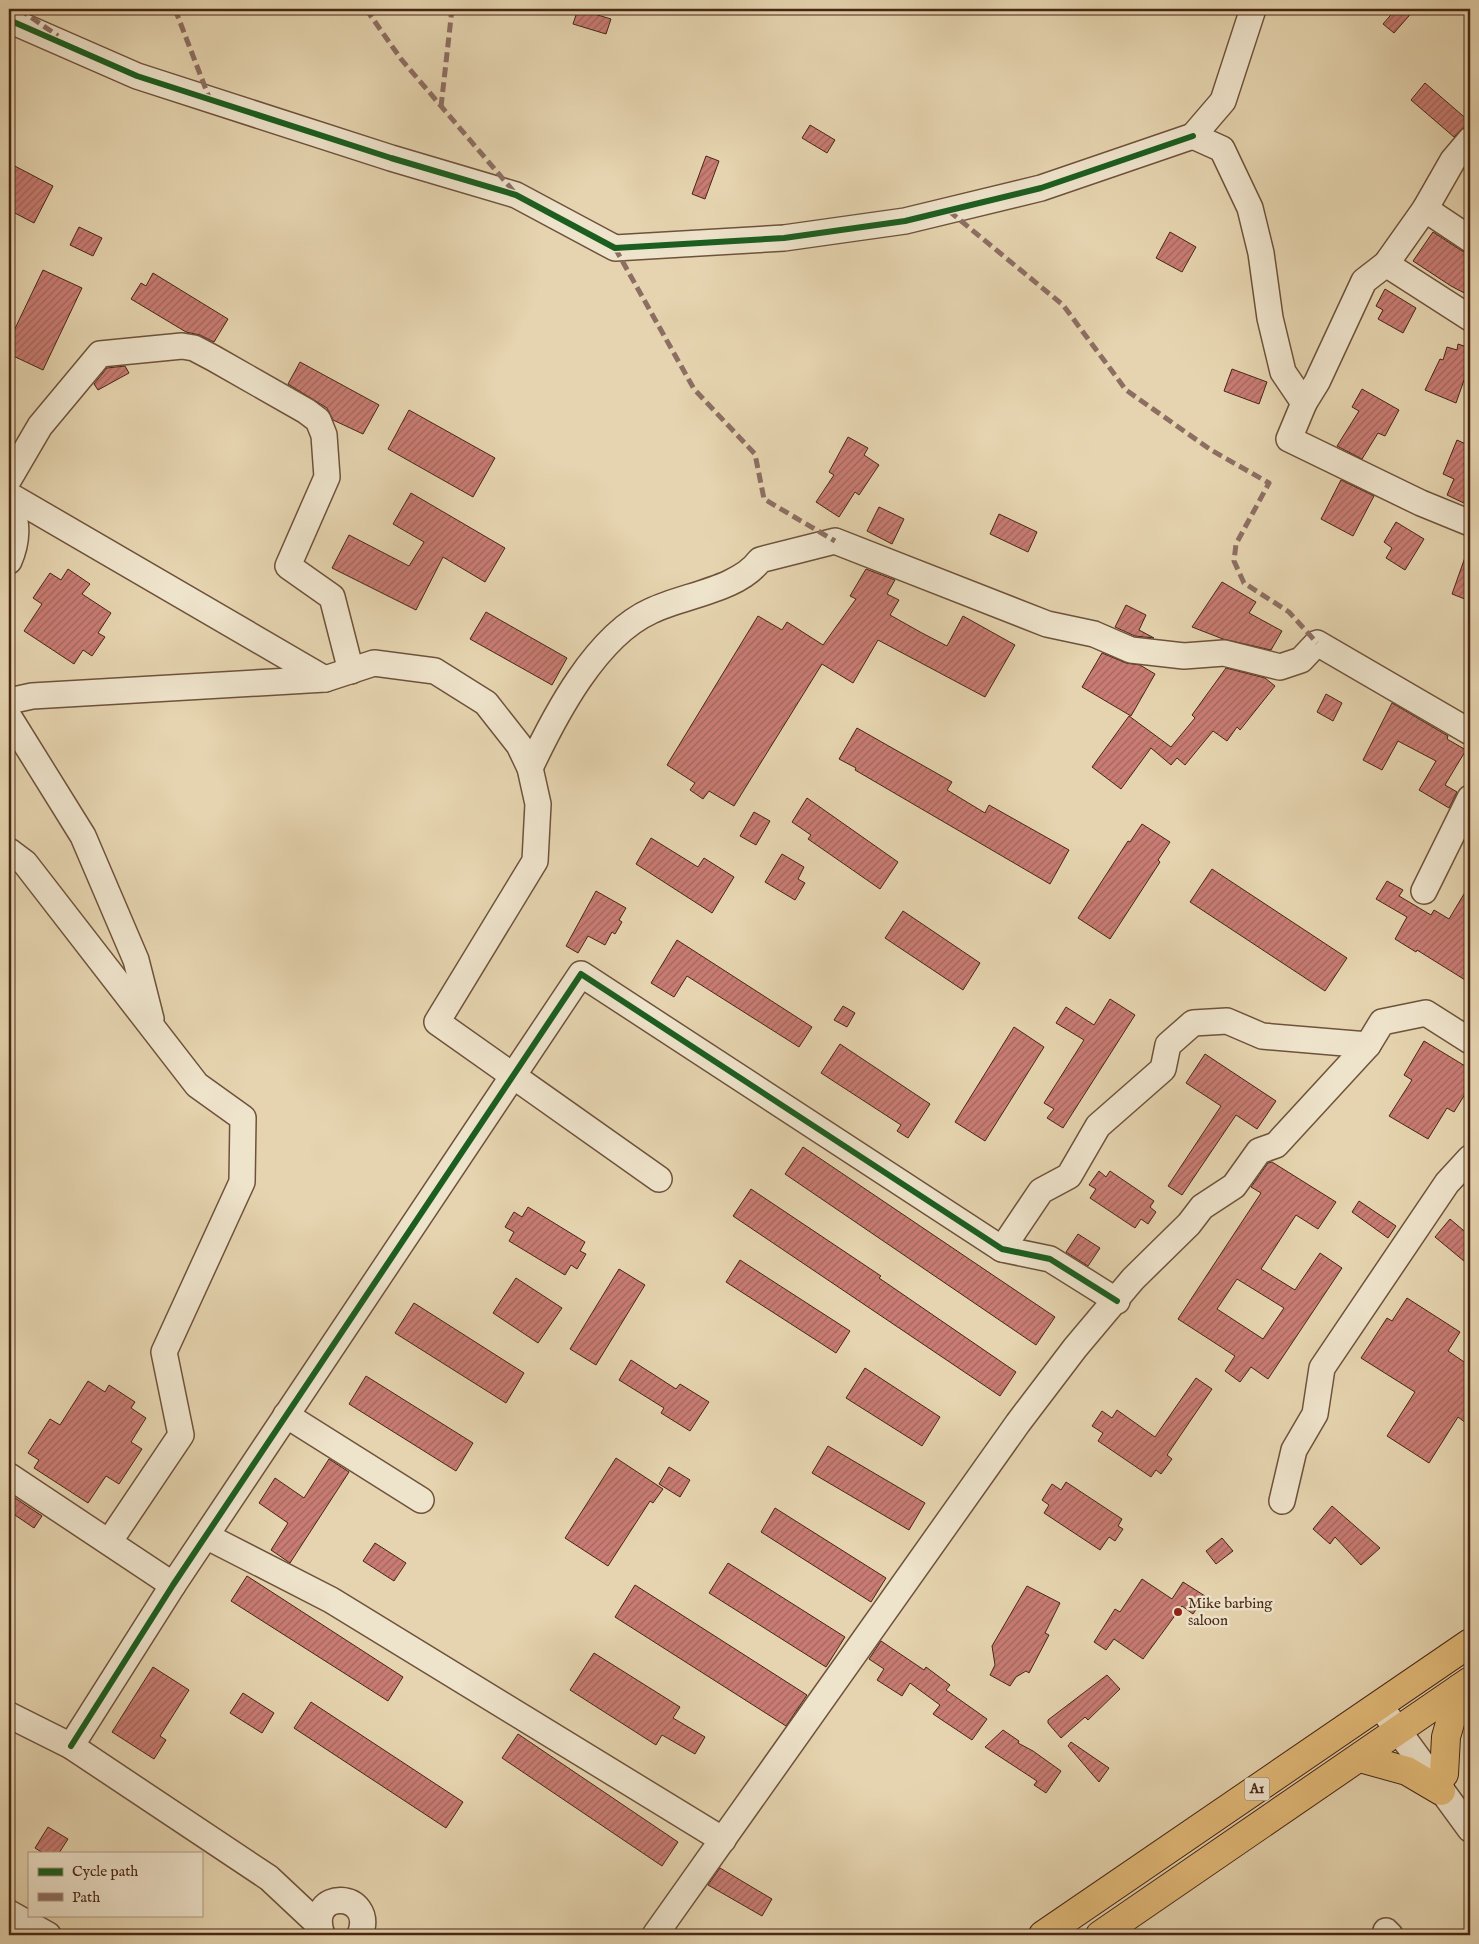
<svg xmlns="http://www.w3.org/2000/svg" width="1479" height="1944" font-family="'IM FELL English',serif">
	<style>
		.building { fill: url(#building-hatch); stroke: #482614; fill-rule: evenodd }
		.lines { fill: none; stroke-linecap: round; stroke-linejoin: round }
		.minor-casing { stroke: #6f523b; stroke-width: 28 }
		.highway-casing { stroke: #482614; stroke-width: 30 }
		.minor { stroke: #eee3cb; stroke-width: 25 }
		.highway { stroke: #e2ba78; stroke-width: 28 }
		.quiet { stroke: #8d6e63; stroke-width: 5; stroke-dasharray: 10 5; stroke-linecap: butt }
		.cycleway-casing { stroke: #eee3cb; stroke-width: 9 }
		.cycleway { stroke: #1b5e20; stroke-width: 6 }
		.poi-dot { fill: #8f2418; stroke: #eee3cb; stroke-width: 2 }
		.labels { text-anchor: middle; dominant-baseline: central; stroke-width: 5; stroke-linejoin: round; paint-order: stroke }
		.shield { fill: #eee3cb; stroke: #7a5f4b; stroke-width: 1 }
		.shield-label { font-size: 14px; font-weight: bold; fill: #482614 }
		.poi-label { font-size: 15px; fill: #482614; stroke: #eee3cb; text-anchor: start }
	</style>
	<defs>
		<pattern id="building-hatch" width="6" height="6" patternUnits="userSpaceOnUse" patternTransform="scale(1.25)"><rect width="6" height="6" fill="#c87c73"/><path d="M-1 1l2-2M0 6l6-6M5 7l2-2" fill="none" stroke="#a4655d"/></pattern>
	</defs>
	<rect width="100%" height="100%" fill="#e5d4af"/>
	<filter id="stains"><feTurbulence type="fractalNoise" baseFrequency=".004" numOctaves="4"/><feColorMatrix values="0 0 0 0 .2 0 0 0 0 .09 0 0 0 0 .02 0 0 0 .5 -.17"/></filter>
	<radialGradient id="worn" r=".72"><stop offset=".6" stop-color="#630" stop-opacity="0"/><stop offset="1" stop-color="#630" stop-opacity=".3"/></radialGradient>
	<!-- building -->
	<g class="building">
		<path d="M578,9L611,19L606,34L573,24Z"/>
		<path d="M1396,9H1415L1394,33L1383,24Z"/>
		<path d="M1425,83L1470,122L1454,137L1411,100Z"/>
		<path d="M810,125L835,140L827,153L802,138Z"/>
		<path d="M706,156L719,161L705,199L692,194Z"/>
		<path d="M9,163L53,186L34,223L9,210Z"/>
		<path d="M79,227L102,238L93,256L70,245Z"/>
		<path d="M1170,232L1196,247L1182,272L1156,258Z"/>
		<path d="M1433,232L1462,251L1470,253V296L1451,286L1413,261Z"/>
		<path d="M43,270L82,288L43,370L9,354V341Z"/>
		<path d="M153,273L228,319L214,342L200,335L186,332L131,299L141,283L146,286Z"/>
		<path d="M1385,289L1416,308L1403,333L1378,319L1383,310L1376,306Z"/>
		<path d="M1458,344L1470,348V363L1456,403L1425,390L1440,359L1443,360L1447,347L1457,350Z"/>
		<path d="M300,362L379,405L363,434L333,420L327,408L288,384Z"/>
		<path d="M125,366L129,373L98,390L94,384L107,368Z"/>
		<path d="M1232,369L1267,382L1259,404L1224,391Z"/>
		<path d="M1362,389L1399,410L1385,436L1378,433L1362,459L1337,446L1359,411L1352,407Z"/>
		<path d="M409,410L495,458L473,497L388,449Z"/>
		<path d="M848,437L868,448L864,455L879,465L859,495L855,492L839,517L816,502L834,475L829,472Z"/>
		<path d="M1457,440L1470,446L1464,464L1470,467V506L1447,495L1454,479L1443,474Z"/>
		<path d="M1341,480L1374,496L1353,536L1321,519Z"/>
		<path d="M411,493L505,548L485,582L443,557L416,610L332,568L349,535L409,566L424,542L393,524Z"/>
		<path d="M879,507L904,519L892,544L867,531Z"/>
		<path d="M999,514L1037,532L1028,552L990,534Z"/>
		<path d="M1396,522L1424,539L1405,570L1386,558L1392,548L1384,542Z"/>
		<path d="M1468,549H1470V601L1452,594Z"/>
		<path d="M68,569L90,584L82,594L111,613L98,633L105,637L92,656L83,650L74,664L24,631L42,604L33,598L50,573L61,580Z"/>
		<path d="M866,569L895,580L887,594L899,600L890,615L922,633L947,646L963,616L1015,645L985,697L878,640L853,683L822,664L734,806L709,791L703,799L690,790L695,783L667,765L758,616L782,630L787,622L823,645L856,599L850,596Z"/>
		<path d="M1222,582L1256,602L1249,613L1282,631L1271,650L1223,639L1192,627Z"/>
		<path d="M1126,605L1146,615L1139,630L1154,638L1135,636L1115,627Z"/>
		<path d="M486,612L567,658L552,685L470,639Z"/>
		<path d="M1102,653L1126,663L1140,665L1155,674L1131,716L1082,687Z"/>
		<path d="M1226,668L1265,678L1275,686L1240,730L1237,727L1227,741L1213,731L1185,765L1177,758L1171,765L1151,748L1121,789L1092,767L1129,716L1171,747L1195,718L1192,715Z"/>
		<path d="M1326,694L1342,703L1333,721L1317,712Z"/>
		<path d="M1392,703L1448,736L1447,739L1466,750L1445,785L1457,792L1449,808L1419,790L1436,761L1398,741L1382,770L1363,760Z"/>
		<path d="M857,728L952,782L947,790L985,813L989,805L1069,850L1050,884L855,770L856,768L839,759Z"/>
		<path d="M807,798L898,862L880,889L808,839L811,835L792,822Z"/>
		<path d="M754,812L770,821L756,845L740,836Z"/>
		<path d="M1142,824L1170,842L1158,860L1160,862L1110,939L1078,918L1128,841L1130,842Z"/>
		<path d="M651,838L698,867L704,858L734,877L712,913L636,864Z"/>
		<path d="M782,854L804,867L798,879L805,883L795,900L765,882Z"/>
		<path d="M1212,869L1347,958L1325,991L1190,902Z"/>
		<path d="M1387,881L1403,890L1399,896L1431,915L1434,910L1449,919L1470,884V983L1417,950L1416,952L1395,939L1407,917L1376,899Z"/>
		<path d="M596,891L626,908L619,920L622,922L615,934L612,932L605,945L588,936L578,953L566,946Z"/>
		<path d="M903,911L980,963L963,990L885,938Z"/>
		<path d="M677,940L812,1027L799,1047L687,976L674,997L651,983Z"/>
		<path d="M1110,999L1135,1015L1063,1128L1047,1118L1054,1109L1044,1103L1084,1040L1056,1023L1066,1007L1094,1025Z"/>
		<path d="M843,1006L855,1013L847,1027L834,1020Z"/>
		<path d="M1014,1027L1044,1047L985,1141L955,1122Z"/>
		<path d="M1424,1041L1470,1069V1086L1454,1112L1447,1108L1428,1139L1389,1116L1412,1080L1404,1075Z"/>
		<path d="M840,1044L930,1104L908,1138L897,1131L901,1125L821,1073Z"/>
		<path d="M1205,1054L1276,1101L1257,1129L1236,1115L1182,1195L1168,1186L1221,1106L1186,1083Z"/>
		<path d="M803,1147L1055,1317L1036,1345L785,1174Z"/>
		<path d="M1272,1162L1336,1202L1318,1229L1296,1215L1261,1269L1295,1290L1320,1253L1342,1268L1268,1379L1251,1367L1240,1382L1225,1371L1235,1356L1178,1319L1261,1193L1251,1187L1268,1163ZM1237,1279L1284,1308L1263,1339L1217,1309Z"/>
		<path d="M1099,1171L1106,1177L1110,1171L1154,1201L1150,1207L1156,1212L1148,1224L1141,1219L1135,1228L1090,1198L1096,1189L1089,1185Z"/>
		<path d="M751,1189L881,1276L879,1278L1016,1372L1000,1396L733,1216Z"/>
		<path d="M1359,1201L1396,1226L1388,1238L1352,1212Z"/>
		<path d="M528,1207L585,1242L580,1251L586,1254L577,1269L571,1265L565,1275L509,1241L514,1232L505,1227L514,1212L522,1217Z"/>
		<path d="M1450,1219L1470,1236V1266L1435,1237Z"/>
		<path d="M1078,1234L1100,1248L1088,1266L1066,1252Z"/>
		<path d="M740,1260L850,1331L836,1353L726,1282Z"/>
		<path d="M619,1269L645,1285L596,1365L570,1349Z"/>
		<path d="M516,1278L562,1308L538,1343L493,1313Z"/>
		<path d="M1407,1298L1460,1332L1448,1351L1470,1366V1426L1458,1417L1429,1463L1387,1436L1415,1392L1361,1358L1387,1318L1392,1321Z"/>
		<path d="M414,1303L524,1373L506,1403L395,1333Z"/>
		<path d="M631,1360L676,1389L680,1384L709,1402L690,1431L661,1413L664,1408L619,1380Z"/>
		<path d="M865,1368L940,1417L922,1446L846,1398Z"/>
		<path d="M366,1376L473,1443L456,1471L349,1404Z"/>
		<path d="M1196,1378L1212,1389L1167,1455L1172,1459L1161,1474L1156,1470L1151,1477L1098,1441L1103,1433L1092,1426L1102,1411L1112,1418L1117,1410L1155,1437Z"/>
		<path d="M88,1381L105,1392L109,1385L135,1402L131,1408L146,1418L131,1442L142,1449L119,1484L106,1476L88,1503L34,1468L39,1460L28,1453L50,1419L60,1425Z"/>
		<path d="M828,1446L925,1503L909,1530L812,1473Z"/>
		<path d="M616,1458L663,1489L653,1503L650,1501L608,1566L565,1538Z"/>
		<path d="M329,1459L349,1472L290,1563L271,1550L288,1523L259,1503L275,1478L304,1498Z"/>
		<path d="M669,1467L690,1480L680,1497L659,1484Z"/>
		<path d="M1066,1482L1122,1519L1118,1526L1123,1529L1115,1541L1109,1537L1100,1550L1044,1513L1049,1505L1042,1500L1052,1484L1061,1490Z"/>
		<path d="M9,1494L42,1516L34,1528L9,1511Z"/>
		<path d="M1332,1506L1380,1548L1361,1565L1335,1537L1330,1544L1313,1529Z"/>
		<path d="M775,1508L886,1578L871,1602L761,1532Z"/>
		<path d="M1222,1538L1233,1551L1216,1564L1206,1551Z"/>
		<path d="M375,1543L406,1563L394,1581L363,1561Z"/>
		<path d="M728,1563L845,1637L826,1667L709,1593Z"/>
		<path d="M247,1576L403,1677L388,1701L231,1601Z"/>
		<path d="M1142,1579L1172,1599L1183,1582L1205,1596L1193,1614L1182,1606L1143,1659L1114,1639L1106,1650L1094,1642L1115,1609L1120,1612Z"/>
		<path d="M635,1585L807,1695L786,1726L615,1617Z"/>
		<path d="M1027,1586L1060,1603L1045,1633L1049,1635L1029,1673L1026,1671L1016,1677L1010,1686L990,1675L995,1665L992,1646Z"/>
		<path d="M881,1641L924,1670L926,1667L950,1685L946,1690L987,1719L972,1740L933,1714L940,1705L910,1683L902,1696L877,1680L884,1669L869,1659Z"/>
		<path d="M594,1653L680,1707L673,1718L705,1737L695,1754L662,1735L656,1745L570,1690Z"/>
		<path d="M153,1667L189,1690L160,1736L166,1740L154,1759L112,1732Z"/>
		<path d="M1107,1675L1120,1689L1088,1720L1085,1717L1061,1738L1048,1723V1720Z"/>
		<path d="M243,1693L274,1713L262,1733L230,1713Z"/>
		<path d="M311,1702L463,1802L446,1828L294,1728Z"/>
		<path d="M1003,1730L1019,1741L1018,1743L1033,1751L1061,1771L1046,1793L1034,1785L1037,1781L985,1747Z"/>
		<path d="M518,1734L678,1842L662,1866L502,1758Z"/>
		<path d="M1071,1742L1109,1768L1099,1782L1068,1746Z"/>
		<path d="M48,1827L68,1839L59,1853H43L35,1848Z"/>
		<path d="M720,1868L772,1899L762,1916L708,1885Z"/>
	</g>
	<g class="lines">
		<!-- minor casing -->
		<g class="minor-casing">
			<g id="minor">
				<path d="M1253,9L1223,101L1193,136L1222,149L1250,208L1261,253L1270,318L1283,372L1304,403"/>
				<path d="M9,20L137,76L391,158L516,195L615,248L784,238L905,221L1041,188L1193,136"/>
				<path d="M1470,140L1453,160L1425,209L1386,264L1364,281L1317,382L1304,403L1289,439L1421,503L1470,523"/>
				<path d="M1425,209L1470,239"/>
				<path d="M1386,264L1470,318"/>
				<path d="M9,479L40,426L100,354L182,346L194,348L213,358L306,411L318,420L324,435L327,477L288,566L332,597L351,671"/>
				<path d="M9,495L325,679"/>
				<path d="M9,504C19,522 17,543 9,561"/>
				<path d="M9,701L32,696L325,679L374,663L435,671L486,703L519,745L530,768L538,804L535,861L437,1022L659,1179"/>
				<path d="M9,717L83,836L136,960L151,1019"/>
				<path d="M530,768C555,715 596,636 651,611C684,595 738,590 760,560L835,541L1047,624L1094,634L1131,650L1184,656L1224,653L1280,667L1301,660L1317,643L1470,732"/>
				<path d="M9,851L25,863L197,1085L243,1118L242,1182L164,1352L181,1435L109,1542"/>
				<path d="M1424,891L1470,798"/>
				<path d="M1002,1249L1041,1191L1069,1176L1098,1126L1163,1069L1168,1045L1193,1023L1227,1021L1262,1036L1368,1045L1382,1022L1426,1013L1470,1041"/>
				<path d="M286,1415L421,1500"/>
				<path d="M9,1476L173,1585"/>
				<path d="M1282,1501L1294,1450L1315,1414L1322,1368L1447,1183L1470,1158"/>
				<path d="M206,1536L331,1600L723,1840"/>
				<path d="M1380,1706L1470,1829"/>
				<path d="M9,1715L71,1746L269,1878L318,1924"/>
				<path d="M71,1746L173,1585L581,974L1002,1249L1050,1259L1117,1301"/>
				<path d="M9,1913L48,1935"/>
				<path d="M1386,1931L1390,1935"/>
				<path d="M322,1935C305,1887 377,1891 360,1935"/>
				<path d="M655,1935L1018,1423L1075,1348L1133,1279L1189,1224L1202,1207L1234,1186L1259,1151L1276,1145L1368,1045"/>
			</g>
		</g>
		<!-- highway casing -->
		<g class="highway-casing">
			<g id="highway">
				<path d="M1360,1758L1407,1771L1441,1791"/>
				<path d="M1444,1774L1446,1737L1460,1688"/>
				<path d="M1043,1935L1470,1643"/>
				<path d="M1100,1935L1470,1681"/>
			</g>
		</g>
		<!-- minor -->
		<use href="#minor" class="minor"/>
		<!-- highway -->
		<use href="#highway" class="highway"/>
		<!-- quiet -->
		<g class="quiet">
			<path d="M19,9L58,36"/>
			<path d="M175,9L210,100"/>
			<path d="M366,9L401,59L515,193"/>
			<path d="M441,107L452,9"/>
			<path d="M949,211L1063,305L1126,390L1211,450L1269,483L1236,544L1234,561L1244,583L1289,612L1317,643"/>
			<path d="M615,248L694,389L755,454L764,499L835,541"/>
		</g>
		<!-- cycleway casing -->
		<g class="cycleway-casing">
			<g id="cycleway">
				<path d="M9,20L137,76L391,158L516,195L615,248L784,238L905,221L1041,188L1193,136"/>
				<path d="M71,1746L173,1585L581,974L1002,1249L1050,1259L1117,1301"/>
			</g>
		</g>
		<!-- cycleway -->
		<use href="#cycleway" class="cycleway"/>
	</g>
	<!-- markers -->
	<circle class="poi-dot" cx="1178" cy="1612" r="5"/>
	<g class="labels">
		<!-- shield labels -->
		<rect class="shield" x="1244.5" y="1777.5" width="25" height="23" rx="4"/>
		<g class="shield-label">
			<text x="1257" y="1789">A1</text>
		</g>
		<!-- poi labels -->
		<g class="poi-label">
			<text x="1188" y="1603">Mike barbing<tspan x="1188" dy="17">saloon</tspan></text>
		</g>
	</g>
	<!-- margin -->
	<rect width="1479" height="1944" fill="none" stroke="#e5d4af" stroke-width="30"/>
	<rect x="10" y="10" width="1459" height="1924" fill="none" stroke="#482614" stroke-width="2.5"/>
	<rect x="15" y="15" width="1449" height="1914" fill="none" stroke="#482614"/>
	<!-- legend -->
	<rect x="28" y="1852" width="175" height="65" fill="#eee3cb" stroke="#ac9782"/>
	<rect x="38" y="1868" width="25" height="8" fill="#1b5e20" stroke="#ac9782"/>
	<text x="72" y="1876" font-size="15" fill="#482614">Cycle path</text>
	<rect x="38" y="1893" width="25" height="8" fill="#8d6e63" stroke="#ac9782"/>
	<text x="72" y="1902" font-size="15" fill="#482614">Path</text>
	<rect width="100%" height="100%" filter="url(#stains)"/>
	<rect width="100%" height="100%" fill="url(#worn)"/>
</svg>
